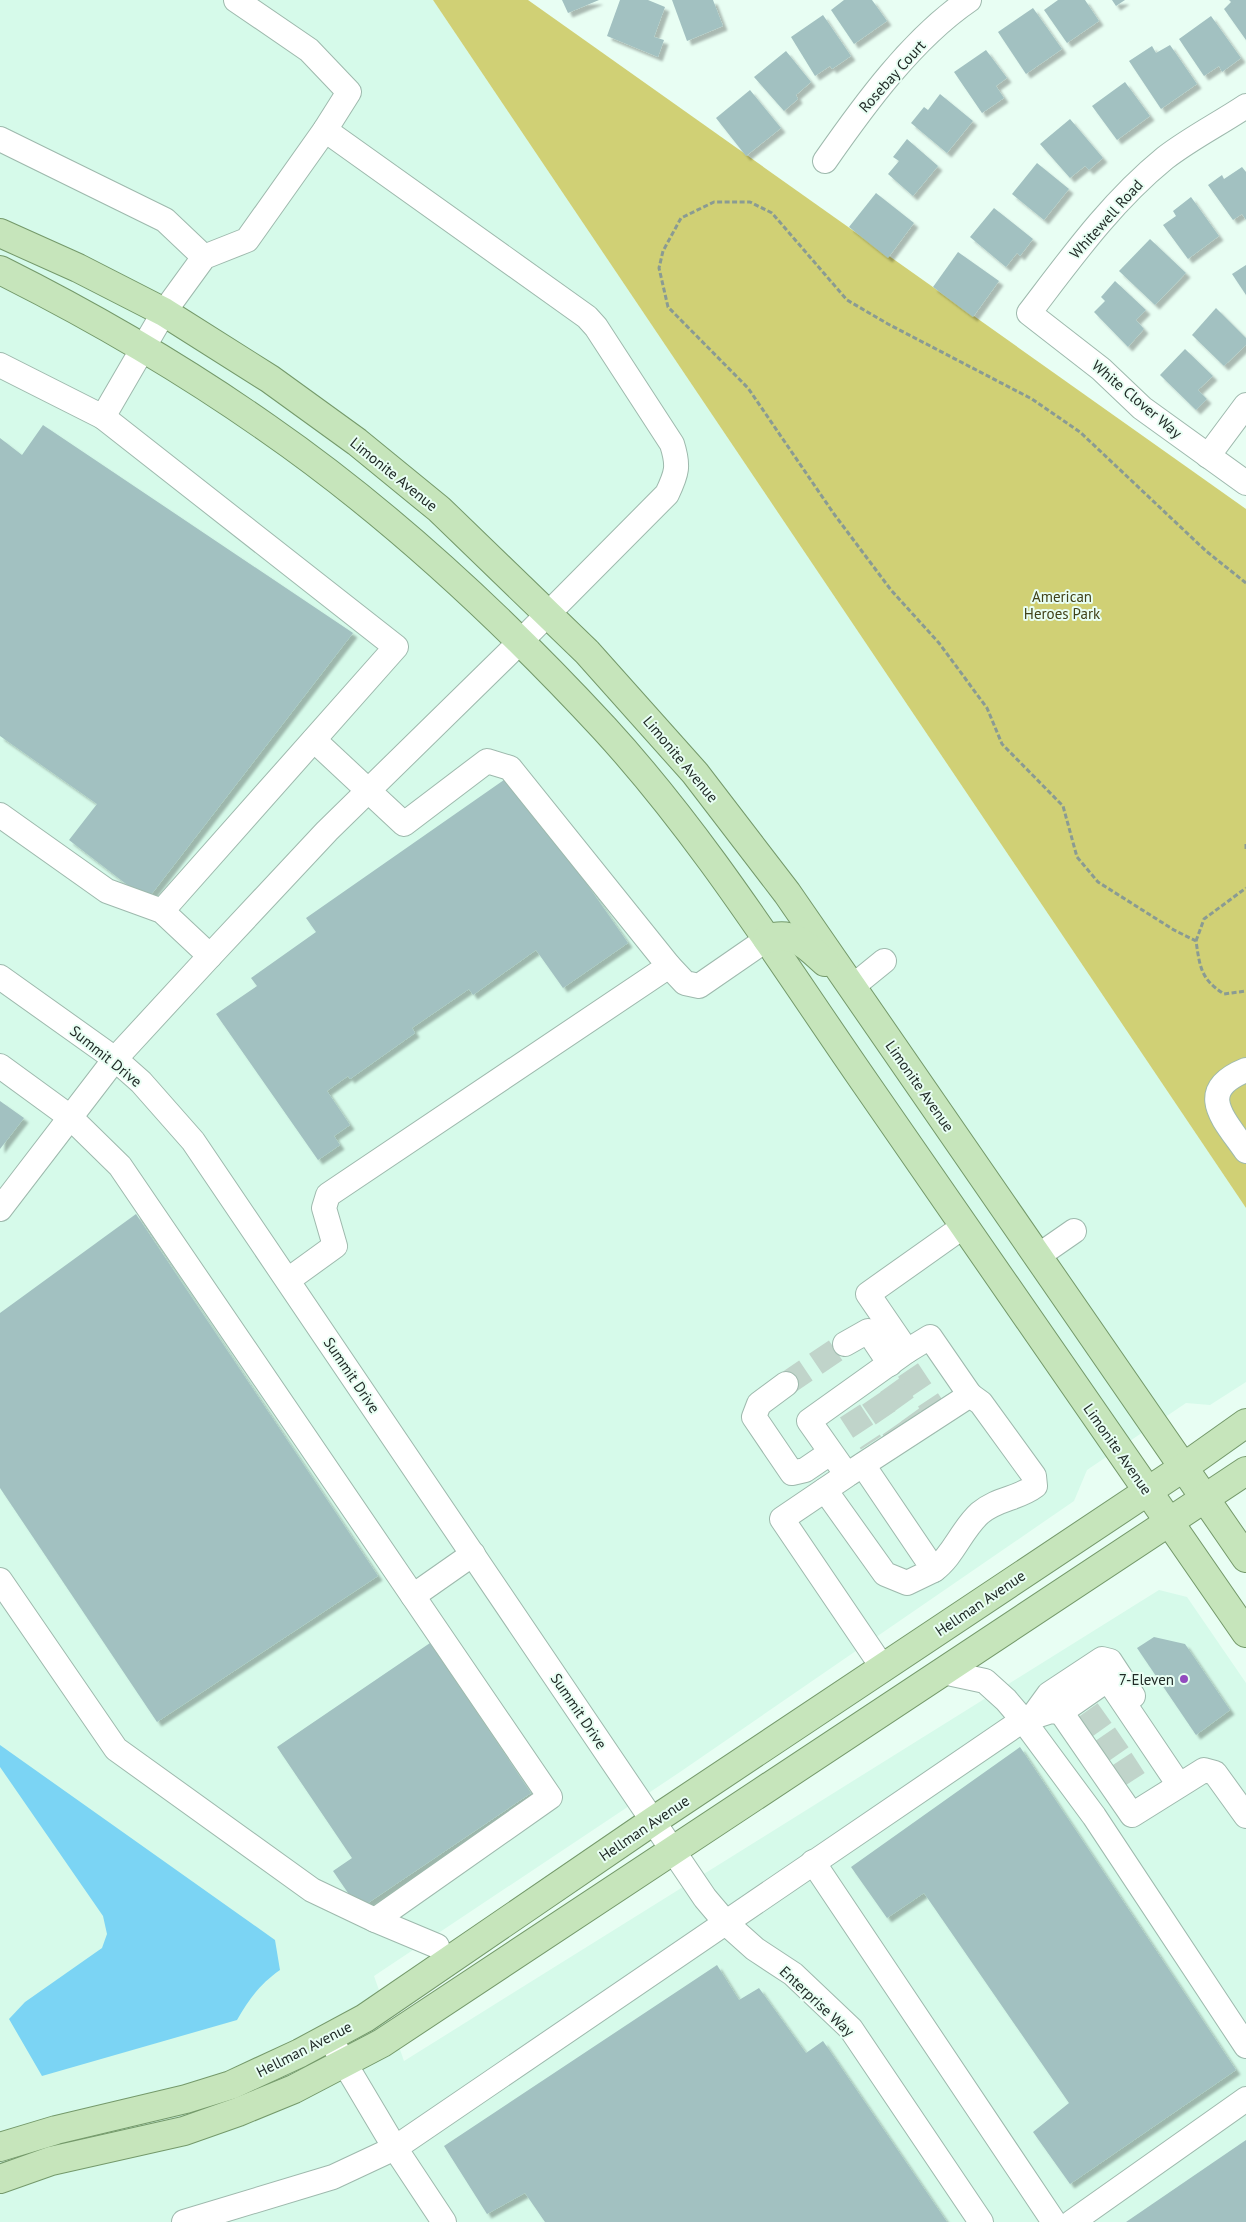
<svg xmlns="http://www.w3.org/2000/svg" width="1246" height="2222" font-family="'PT Sans',sans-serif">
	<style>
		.built { fill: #d6faea }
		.green { fill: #d0d075 }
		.water { fill: #7bd4f4 }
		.building { fill: #a2c1c1; filter: url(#shadow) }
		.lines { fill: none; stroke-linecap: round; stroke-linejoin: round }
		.minor-tunnel { stroke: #c0d4ca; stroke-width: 24; stroke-dasharray: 24 12; stroke-linecap: butt }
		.minor-casing { stroke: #9eb9ad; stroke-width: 26 }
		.major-casing { stroke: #74996a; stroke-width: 30 }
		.path { stroke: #8a9b93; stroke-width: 3; stroke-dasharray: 5 2.5; stroke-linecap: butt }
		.minor { stroke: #fff; stroke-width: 24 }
		.major { stroke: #c6e5bb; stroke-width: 28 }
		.poi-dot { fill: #924bbe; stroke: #e8fef3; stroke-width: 2 }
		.labels { text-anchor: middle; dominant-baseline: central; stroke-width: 4; stroke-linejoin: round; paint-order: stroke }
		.street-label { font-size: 15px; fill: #212b27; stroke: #e8fef3 }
		.park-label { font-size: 15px; fill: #414118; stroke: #e8fef3 }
		.poi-label { font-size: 15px; fill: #212b27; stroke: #e8fef3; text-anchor: end }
	</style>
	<defs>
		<filter id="shadow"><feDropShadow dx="4.5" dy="4.5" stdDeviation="1" flood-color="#0004"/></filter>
	</defs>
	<rect width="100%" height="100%" fill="#e8fef3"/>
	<!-- built -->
	<path class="built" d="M0,0H433L1246,1208V1382L1210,1405L1186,1403L1087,1470L1074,1501L680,1772L374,1976L404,2061L1159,1590L1187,1597L1246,1683V2222H0Z"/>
	<!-- green -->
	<path class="green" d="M433,0H528L1246,509V1208Z"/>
	<!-- water -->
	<path class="water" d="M0,1745L275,1940L280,1970C260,1984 249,1999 237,2020L42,2076L9,2019L25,2002L102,1948L107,1934L103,1916L0,1767Z"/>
	<!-- building -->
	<g class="building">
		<path d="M562,0H599L568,13Z"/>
		<path d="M620,0H648L665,7L654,37L664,40L658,57L607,36Z"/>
		<path d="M672,0H713L723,26L687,41Z"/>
		<path d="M844,0H872L887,21L854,44L831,10Z"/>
		<path d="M1058,0H1085L1099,21L1067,43L1044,10Z"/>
		<path d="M1112,0H1125L1116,6Z"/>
		<path d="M1229,0H1246V40L1224,9L1231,2Z"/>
		<path d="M1033,8L1062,49L1026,74L998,32Z"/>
		<path d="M823,15L851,56L832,69L830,66L815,76L791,37Z"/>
		<path d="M1211,16L1241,58L1222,72L1219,66L1204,76L1179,39Z"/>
		<path d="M1170,45L1197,84L1161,109L1129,61L1152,46L1156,53Z"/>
		<path d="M986,50L1007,78L996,86L1004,98L982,113L954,72Z"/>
		<path d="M786,51L811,82L796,95L798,99L784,111L754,77Z"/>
		<path d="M1125,82L1150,116L1117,140L1092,106Z"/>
		<path d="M750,90L781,128L746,156L716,118Z"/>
		<path d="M940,94L973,121L947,153L911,123L924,107L928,110Z"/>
		<path d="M1070,119L1103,158L1089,170L1085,166L1070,178L1040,144Z"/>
		<path d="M907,139L938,166L913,196L888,174L899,161L893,157Z"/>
		<path d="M1037,163L1069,189L1044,220L1012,194Z"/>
		<path d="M1242,167L1246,172V220L1242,214L1233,220L1208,185L1222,175L1224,179Z"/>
		<path d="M876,193L914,223L888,258L849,227Z"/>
		<path d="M1191,197L1219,236L1188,259L1163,225L1176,216L1173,211Z"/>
		<path d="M994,208L1033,239L1020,256L1017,253L1006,267L970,237Z"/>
		<path d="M1150,239L1186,273L1155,305L1119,271Z"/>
		<path d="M958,252L999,281L973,317L933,287Z"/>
		<path d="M1246,265V295L1232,274Z"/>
		<path d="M1115,281L1146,310L1136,320L1144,329L1128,347L1094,312L1105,301L1101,297Z"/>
		<path d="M1216,308L1246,338V345L1224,366L1192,335Z"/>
		<path d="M1185,349L1213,376L1198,390L1207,399L1196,410L1160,375Z"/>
		<path d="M43,425L353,633L147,900L69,840L97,804L0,736V438L22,455Z"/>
		<path d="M511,775L628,943L563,988L536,950L473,995L469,989L412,1028L415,1033L350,1079L348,1076L327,1091L350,1125L334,1136L340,1145L318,1160L216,1014L257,986L251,978L316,932L306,918Z"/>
		<path d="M0,1101L24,1118L0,1149Z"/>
		<path d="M136,1214L378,1576L157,1722L0,1488V1313Z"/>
		<path d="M1154,1637L1185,1644L1230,1710L1196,1735L1137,1648Z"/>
		<path d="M430,1643L531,1793L359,1909L333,1871L352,1858L277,1747Z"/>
		<path d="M1020,1747L1236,2070L1070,2184L1033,2132L1069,2103L924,1893L887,1918L851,1867Z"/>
		<path d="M717,1965L739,2000L759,1988L806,2053L823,2041L947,2222H545L525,2193L487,2214L444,2146Z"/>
		<path d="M1246,2140V2222H1126Z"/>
	</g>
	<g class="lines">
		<!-- minor-tunnel -->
		<g class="minor-tunnel">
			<path d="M908,1370L932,1406"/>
			<path d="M786,1384L845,1344"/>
			<path d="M890,1385L913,1417"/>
			<path d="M872,1398L894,1430"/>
			<path d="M850,1411L871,1443"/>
			<path d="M1085,1727L1113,1707"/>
			<path d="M1102,1751L1131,1731"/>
			<path d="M1118,1776L1147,1757"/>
		</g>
		<!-- minor casing -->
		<g class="minor-casing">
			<g id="minor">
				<path d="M1246,106C1219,124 1191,138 1165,158C1111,202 1071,258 1029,313L1101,369L1142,408L1246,483"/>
				<path d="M0,139L165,220L204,257"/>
				<path d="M825,161C864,105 912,39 969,0"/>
				<path d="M0,365L103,417L164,312L204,257L247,240L325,130L349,92L309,50L236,0"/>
				<path d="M103,417L396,647L162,911"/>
				<path d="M1208,456L1246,405"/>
				<path d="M0,815L107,891L162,911L210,956"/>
				<path d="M669,966L685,983L699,986L767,939"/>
				<path d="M0,977L115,1059L141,1082L193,1141L705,1898L727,1924L755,1949L793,1974L851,2029L981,2222"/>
				<path d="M852,987L884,961"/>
				<path d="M0,1066L70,1117L120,1166L413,1596"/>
				<path d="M1246,1070C1194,1091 1224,1119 1246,1151"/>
				<path d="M0,1209L115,1059L210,956L327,831L520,642L667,494C677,473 679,466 672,444L596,327L587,317L325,130"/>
				<path d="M1038,1256L1074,1231"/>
				<path d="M288,1280L335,1246L324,1208L328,1195L669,966L510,768L487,761L404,824L314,740"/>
				<path d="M845,1344L868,1331L890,1364"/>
				<path d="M786,1384L759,1404L754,1417L792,1473L805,1470L830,1453"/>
				<path d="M850,1473L970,1395L930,1337L907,1351"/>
				<path d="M825,1490L885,1574L907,1583L934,1570L863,1465"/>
				<path d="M934,1570C954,1555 961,1530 980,1513C998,1498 1018,1499 1035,1486L1034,1476L981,1403L970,1395"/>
				<path d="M0,1580L116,1749L312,1890L375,1920"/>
				<path d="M883,1668L782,1519L847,1475L809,1421L907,1351L868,1294L964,1226"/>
				<path d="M943,1672L985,1681L1006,1700L1023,1720L1051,1711L1061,1712L1104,1682L1111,1684L1179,1785"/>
				<path d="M1061,1712L1132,1815L1204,1770L1215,1773L1246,1816"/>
				<path d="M1033,1716L1049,1694L1102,1659L1110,1661L1133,1696"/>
				<path d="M813,1862L1054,2222"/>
				<path d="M437,1946L375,1920L550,1797L413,1596L473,1554"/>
				<path d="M329,2037L395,2148L444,2222"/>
				<path d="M184,2222L333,2177L395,2148L1023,1720L1094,1816L1246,2046"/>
				<path d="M1072,2222L1246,2099"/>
			</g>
		</g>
		<!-- major casing -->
		<g class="major-casing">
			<g id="major">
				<path d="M0,233L78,268L164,312L270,379L357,442L439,509L587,652L695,773L787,893L1246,1558"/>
				<path d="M0,270C92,316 183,369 267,428C388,512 504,620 604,728C704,837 782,963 866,1084C992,1267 1119,1450 1246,1633"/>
				<path d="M767,939C793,930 806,945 825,962"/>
				<path d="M0,2147L56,2130L186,2099L231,2085L300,2053L365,2018L653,1821L1184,1467L1246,1423"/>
				<path d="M0,2179L51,2161L184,2131L238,2112L294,2089L382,2043L1246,1471"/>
			</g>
		</g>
		<!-- path -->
		<g class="path">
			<path d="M1246,583L1206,551L1080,432L1032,399L888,324L847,300L772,213L750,202H714L681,218L663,251L659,268L668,307L748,388L834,514L891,590L939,643L987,708L1002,744L1063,806L1077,857L1098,882L1174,930L1196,941C1200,968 1201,979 1224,994L1246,991"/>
			<path d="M1246,844V851"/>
			<path d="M1196,941L1204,919L1246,888"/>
		</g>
		<!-- minor -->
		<use href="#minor" class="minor"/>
		<!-- major -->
		<use href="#major" class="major"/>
	</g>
	<!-- markers -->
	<circle class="poi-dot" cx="1184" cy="1679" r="5"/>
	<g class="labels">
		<!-- street labels -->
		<g class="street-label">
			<text transform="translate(892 76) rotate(-48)">Rosebay Court</text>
			<text transform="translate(1106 219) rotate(-48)">Whitewell Road</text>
			<text transform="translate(1137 399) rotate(40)">White Clover Way</text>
			<text transform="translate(394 474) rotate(39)">Limonite Avenue</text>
			<text transform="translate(681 759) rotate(50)">Limonite Avenue</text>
			<text transform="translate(106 1056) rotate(39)">Summit Drive</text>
			<text transform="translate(920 1086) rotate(55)">Limonite Avenue</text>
			<text transform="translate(352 1375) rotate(56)">Summit Drive</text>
			<text transform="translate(1118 1449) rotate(55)">Limonite Avenue</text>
			<text transform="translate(980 1603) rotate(-34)">Hellman Avenue</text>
			<text transform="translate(579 1711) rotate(56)">Summit Drive</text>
			<text transform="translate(644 1828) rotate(-34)">Hellman Avenue</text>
			<text transform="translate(817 2001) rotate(43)">Enterprise Way</text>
			<text transform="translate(304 2049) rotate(-27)">Hellman Avenue</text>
		</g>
		<!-- park labels -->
		<g class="park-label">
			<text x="1062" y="596">American<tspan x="1062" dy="17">Heroes Park</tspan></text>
		</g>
		<!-- poi labels -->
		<g class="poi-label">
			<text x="1174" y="1679">7-Eleven</text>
		</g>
	</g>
</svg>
